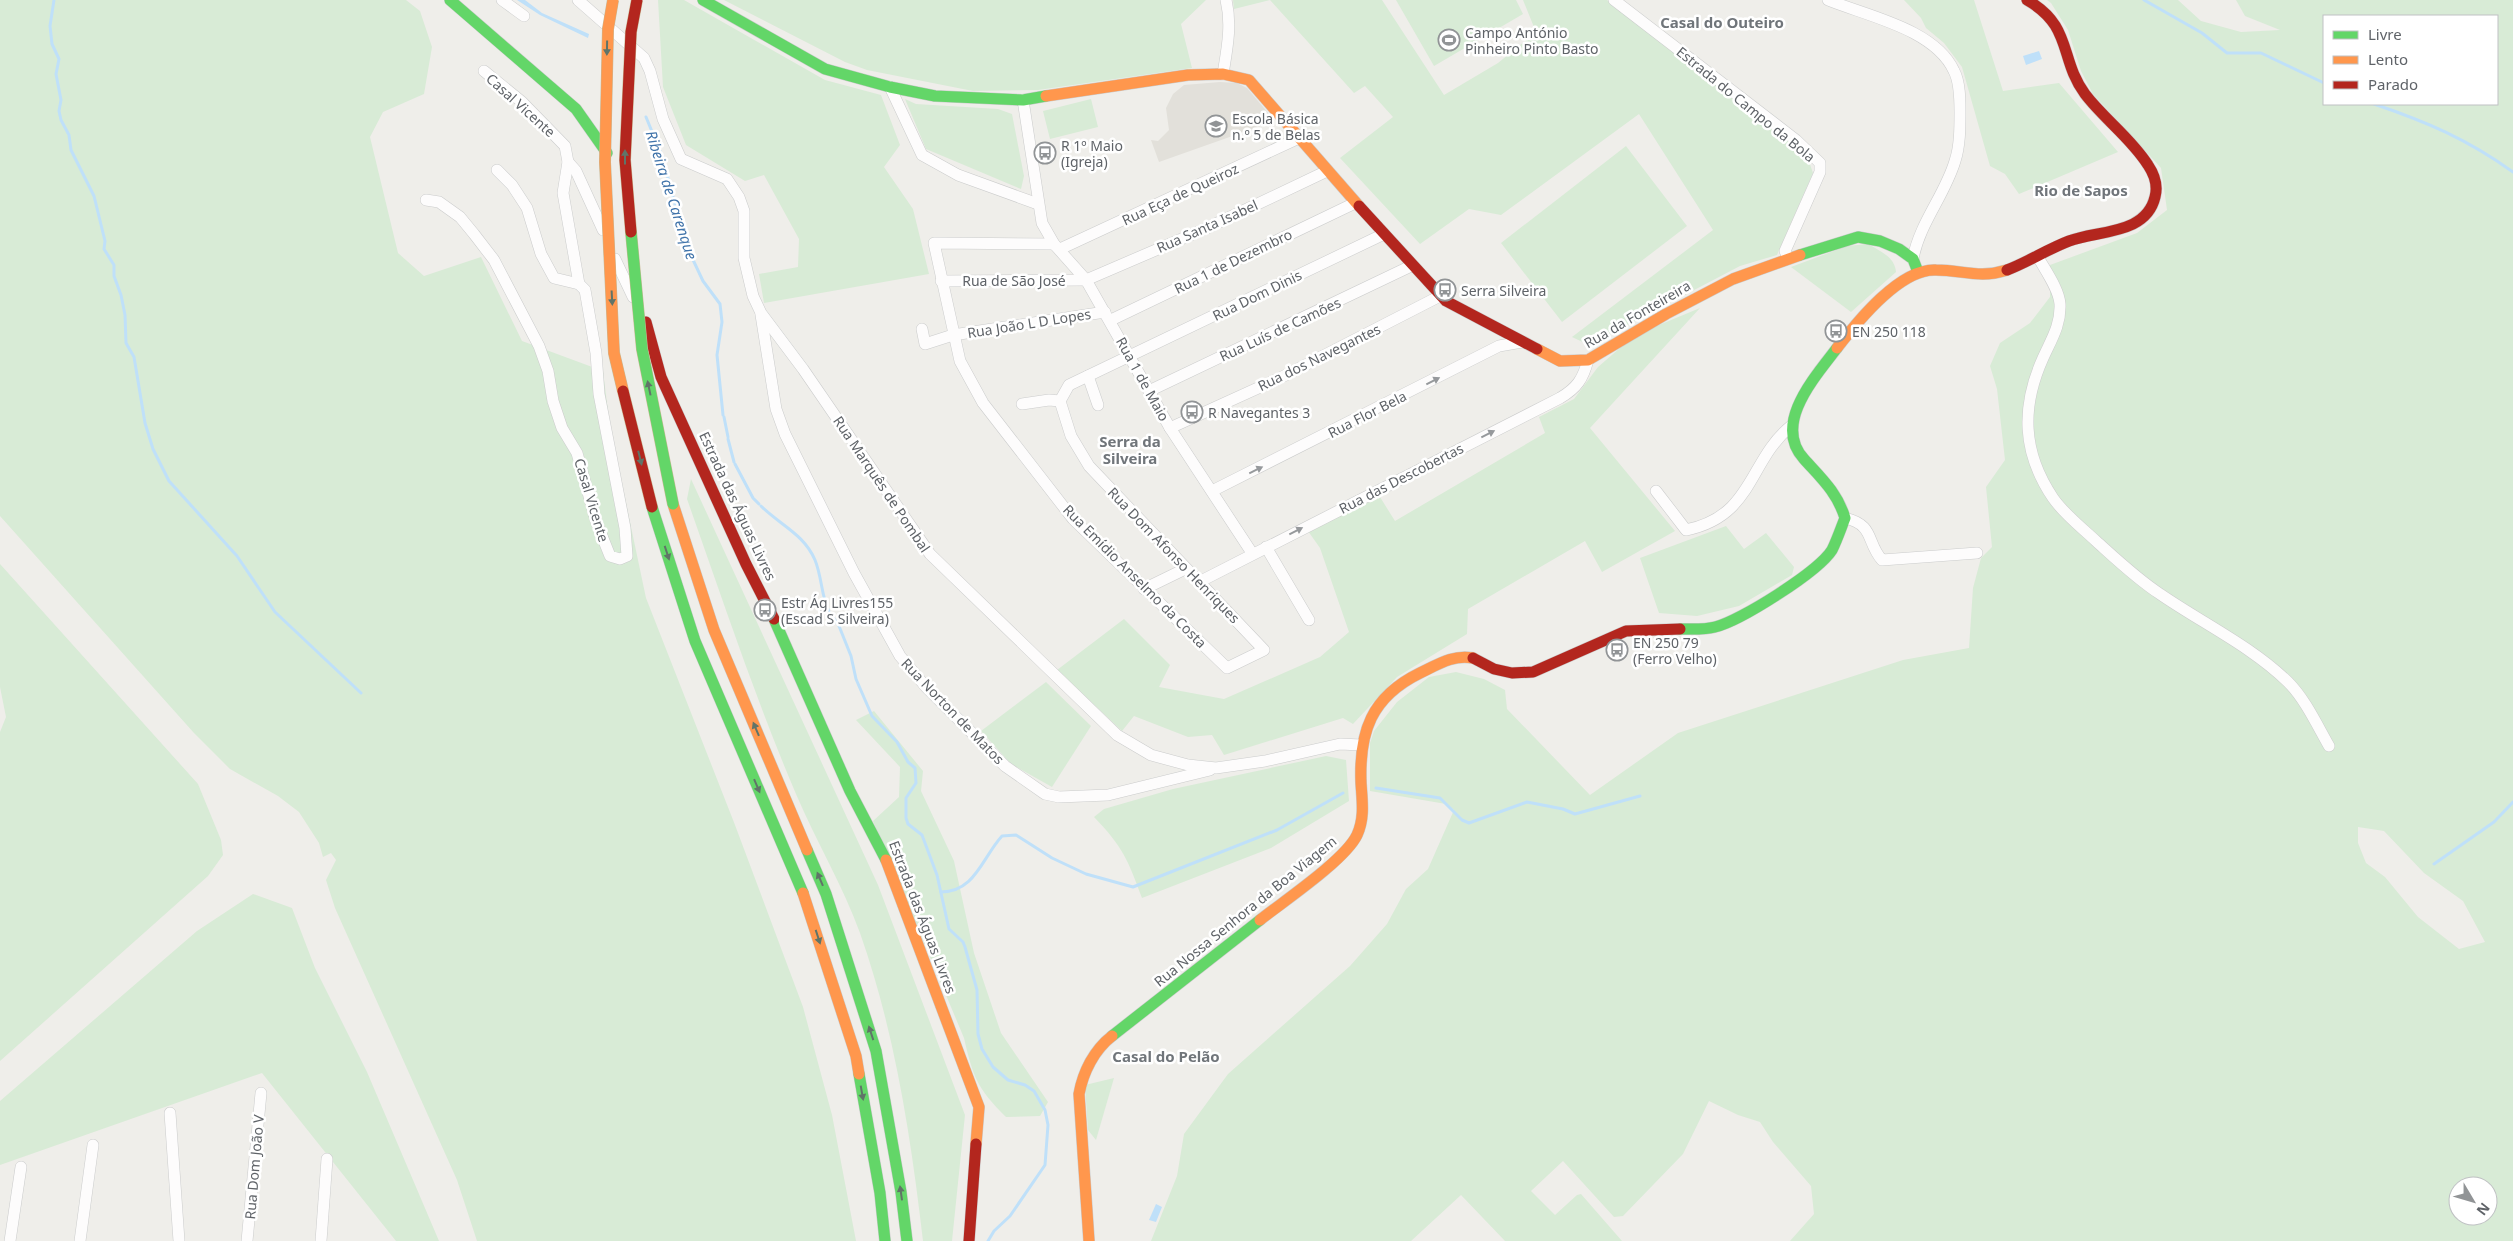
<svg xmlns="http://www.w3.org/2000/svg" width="2513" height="1241" font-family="'Noto Sans',sans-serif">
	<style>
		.education { fill: #e2e0da }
		.green { fill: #d8ebd6; fill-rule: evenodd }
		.water { fill: #bfe0f9 }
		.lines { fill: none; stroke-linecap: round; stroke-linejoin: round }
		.stream { stroke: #bfe0f9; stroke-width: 3 }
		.street-casing { stroke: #cbcccc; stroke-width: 12 }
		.fast-casing { stroke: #cacacb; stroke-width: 12 }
		.slow-casing { stroke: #cacacb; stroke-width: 12 }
		.jam-casing { stroke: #cacacb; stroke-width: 12 }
		.street { stroke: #fdfcfc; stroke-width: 11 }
		.fast { stroke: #63d668; stroke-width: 11 }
		.slow { stroke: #ff974d; stroke-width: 11 }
		.jam { stroke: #b3261e; stroke-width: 11 }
		.fast-bridge-casing { stroke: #c8b996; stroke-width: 12; stroke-linecap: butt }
		.slow-bridge-casing { stroke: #c8b996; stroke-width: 12; stroke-linecap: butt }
		.jam-bridge-casing { stroke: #c8b996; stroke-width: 12; stroke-linecap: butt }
		.fast-bridge { stroke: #63d668; stroke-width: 11 }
		.slow-bridge { stroke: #ff974d; stroke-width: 11 }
		.jam-bridge { stroke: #b3261e; stroke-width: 11 }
		.oneway { fill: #607468 }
		.oneway2 { fill: #96999c }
		.labels { text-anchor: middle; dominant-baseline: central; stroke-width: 5; stroke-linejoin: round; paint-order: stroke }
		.poi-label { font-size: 14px; fill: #5f6368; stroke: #fff; text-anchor: start }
		.street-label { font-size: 14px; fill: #5f6368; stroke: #fff }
		.neighbourhood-label { font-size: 15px; font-weight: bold; fill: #70757a; stroke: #fff }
		.water-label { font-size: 15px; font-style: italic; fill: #4174aa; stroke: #fff }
	</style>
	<rect width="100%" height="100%" fill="#efeeea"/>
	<!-- education -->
	<path class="education" d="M1220,82L1237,83L1247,88L1275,121L1159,162L1151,140L1158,141L1169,130L1166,108L1173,94L1184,85Z"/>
	<!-- green -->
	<g class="green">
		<path d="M0,0H406L420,11L432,47L424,94L383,112L370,137L398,253L424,276L481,257L522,341L603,371L610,427L646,598L735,825L803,1007L832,1115L856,1241H477L457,1180L335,908L326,880L336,860L331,853L323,857L319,843L299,812L278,796L230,769L194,733L0,516Z"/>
		<path d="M658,0H684L825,80L881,95L900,145L884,167L913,209L929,274L764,303L759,274L798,267L799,239L764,175L745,181L686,145L663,87Z"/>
		<path d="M724,0H1206L1181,24L1192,68L1038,90L973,91L867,70L845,62Z"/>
		<path d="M1233,0H1382L1444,95L1498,63L1536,32L1523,0H1607L1807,156L1813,173L1777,255L1740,266L1589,345L1572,337L1713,230L1639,114L1501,215L1469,209L1420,244L1340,158L1393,117L1365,86L1354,93L1270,0L1234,9Z"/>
		<path d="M1396,0H1516L1523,14L1434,66Z"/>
		<path d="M1904,0H1974L2003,91L2059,83L2118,152L2019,194L2005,174L1990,166L1962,67L1944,43L1926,28L1921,18Z"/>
		<path d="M2047,0H2178L2201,21L2241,32L2280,30L2245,16L2236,0H2513V1241H1790L1814,1214L1811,1186L1773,1142L1760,1122L1738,1115L1709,1101L1683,1154L1623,1216L1614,1217L1563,1161L1531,1191L1555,1215L1577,1195L1581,1194L1622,1241H1505L1461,1195L1411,1241H1151L1177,1176L1184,1134L1228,1074L1350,966L1387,924L1406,889L1428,869L1454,810L1446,804L1370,791V743L1374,731L1397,702L1429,677L1456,672L1484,679L1505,690L1507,709L1590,795L1678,733L1903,660L1969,648L1973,588L1981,558L1992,547L1986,487L2005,460L1997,389L1990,366L2000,343L2030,323L2050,297V265L2137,233L2167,210L2161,168L2093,94L2081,71L2068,30L2051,3ZM2324,16H2497V104H2324ZM2358,827L2384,831L2424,873L2463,901L2485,942L2459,949L2418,917L2385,877L2366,863L2358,843ZM2458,1186H2488V1216H2458Z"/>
		<path d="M905,99L916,104L998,109L1012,114L1024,176L1021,189L926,149Z"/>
		<path d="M1091,99L1098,127L1050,139L1043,111Z"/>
		<path d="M1626,146L1687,226L1562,322L1501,243Z"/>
		<path d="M1868,244C1880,251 1895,257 1896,272L1851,312L1791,267L1847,246Z"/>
		<path d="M1700,308L1590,428L1675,531L1602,572L1585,541L1468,609L1467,634L1397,677L1353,724L1343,718L1224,755L1212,735L1188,737L1134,716L1122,731L1057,670L1124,619L1170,665L1159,687L1224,699L1320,657L1349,632L1320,548L1308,531L1380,497L1395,521L1545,433L1539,417L1574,399L1598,367L1635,335Z"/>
		<path d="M691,479L878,885L965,1115L952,1241H923C911,1138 895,1032 860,933C843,886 816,841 796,794C755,698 722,598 687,499Z"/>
		<path d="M1726,526L1744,549L1766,533L1794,567L1792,575L1739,606L1697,616L1659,613L1640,558Z"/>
		<path d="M0,564L198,784L221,840L223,855L208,876L0,1061V732L6,717L0,687Z"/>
		<path d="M1046,682L1091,726L1052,787L1011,764L981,731Z"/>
		<path d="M874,711L923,771L921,791L954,861L974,953L1001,1033L1048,1102L1040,1116L1006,1117C977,1088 973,1077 964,1038L873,821L899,797L900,767L856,720Z"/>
		<path d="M1326,756L1346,760L1349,801L1271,848L1142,898C1128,860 1123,847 1094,817L1104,809L1173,789Z"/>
		<path d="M253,894L292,908L315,968L367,1072L439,1241H396L262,1073L0,1165V1101L197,931Z"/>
		<path d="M1114,1078L1096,1140L1088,1130L1085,1085Z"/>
	</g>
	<!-- water -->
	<g class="water">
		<path d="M517,0H525L542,13L589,34L588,38L540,15Z"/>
		<path d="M2039,51L2042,59L2026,65L2023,56Z"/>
		<path d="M1156,1204L1162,1207L1156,1222L1149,1220Z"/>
	</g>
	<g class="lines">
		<!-- stream -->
		<g class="stream">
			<path d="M54,0L50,26L52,44L59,59L56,74L61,100L59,111L61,120L69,135L71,150L94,196L105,241L104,249L114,265V276L121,295L125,315L126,343L134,357L145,423L153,449L169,481L237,556L275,612L361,693"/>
			<path d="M2144,0L2202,33L2227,53H2261L2324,83"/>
			<path d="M2374,104C2427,122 2467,139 2513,172"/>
			<path d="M646,117L662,156L686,245L703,281L720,304L722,322L717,355L723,415"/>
			<path d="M724,417L728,437"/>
			<path d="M728,439L734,462"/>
			<path d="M735,464L753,498L759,504"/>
			<path d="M761,506C780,525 804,534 815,560C822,577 821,595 829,612"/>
			<path d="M832,616L839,626L851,656L856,679L872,716L897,742L908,762L915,768L916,783L906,798V818L908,824L922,835L937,875L949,929L963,942L965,947L977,990L978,1034L982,1049L993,1067L1008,1080L1025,1085L1034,1091L1045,1110L1048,1125L1045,1165L1010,1216L994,1231L988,1241"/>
			<path d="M1376,788L1440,798L1462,820L1469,823L1527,802L1563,809L1575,814L1640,796"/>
			<path d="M2434,864L2494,822L2513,802"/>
			<path d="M941,892C975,892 982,858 1002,836L1016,835L1052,858L1086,874L1133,887L1277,830L1343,793"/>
		</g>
		<!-- street casing -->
		<g class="street-casing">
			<g id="street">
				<path d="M502,0L524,16"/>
				<path d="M578,0L644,58L650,71L663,119L681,159L727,179L739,197L744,211V258L753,296L761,313L803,369L930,554L1117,735L1151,755L1188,765L1216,768L1265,761L1340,744L1361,745"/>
				<path d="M1614,0L1796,140L1820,163V172L1785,251L1788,258"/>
				<path d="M1828,0C1867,16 1935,29 1954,71C1960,82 1960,100 1960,112C1960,128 1960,146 1955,161C1945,195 1919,224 1913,259"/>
				<path d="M1223,74C1227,49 1232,25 1226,0"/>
				<path d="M890,87L922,155L958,175L1038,204"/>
				<path d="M1023,100L1042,223L1054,244L1086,280L1170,428L1252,553"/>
				<path d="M568,162L576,171L603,230"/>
				<path d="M497,170L512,185L527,208L541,254L554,278L579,284"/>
				<path d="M426,200L439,202L460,217L474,234L494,260L539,346L548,371L553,401L562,428L577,453L596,521L610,556L620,559L627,556L625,528L599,394L596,353L585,290L579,284L563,193L568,162L565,146L522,102L484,71"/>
				<path d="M1054,244L934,243L960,361L983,403L1073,519L1227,668L1264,650L1089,466L1071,436L1060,401L1069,385L1384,234"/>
				<path d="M1060,249L1299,138"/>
				<path d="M2038,257C2045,270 2059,289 2060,304C2061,325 2051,340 2043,358C2021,407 2022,452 2053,498C2064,514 2081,527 2096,541C2116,559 2137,579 2160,594C2202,623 2251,646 2288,682C2305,699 2317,725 2329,746"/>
				<path d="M615,259L633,297"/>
				<path d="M941,281L1086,280L1207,228L1327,171"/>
				<path d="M761,315L776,409L785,434L854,573L900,656L926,687L1005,766L1045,794L1059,797L1108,795L1210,770"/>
				<path d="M1111,320L1355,203"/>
				<path d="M922,329L925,344L953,335L1105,312"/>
				<path d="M1088,376L1098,405"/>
				<path d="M1149,391L1411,266"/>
				<path d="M1022,404L1049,400L1060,401"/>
				<path d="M1170,428L1280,378L1440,296"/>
				<path d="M1212,491L1499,346L1522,342"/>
				<path d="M1656,491L1686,530C1754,516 1748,461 1791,426"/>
				<path d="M1845,518C1875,525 1866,542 1882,560L1977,553"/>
				<path d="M1266,547L1309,620"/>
				<path d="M1199,582L1560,398C1577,388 1583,379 1588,360"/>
				<path d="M1144,589L1185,569"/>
				<path d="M170,1113L179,1241"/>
				<path d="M10,1241L21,1167"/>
				<path d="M80,1241L93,1145"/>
				<path d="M247,1241L261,1093"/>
				<path d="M321,1241L327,1159"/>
			</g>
		</g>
		<!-- fast casing -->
		<g class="fast-casing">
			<g id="fast">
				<path d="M450,0L576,109L607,153"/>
				<path d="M703,0L825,69L890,87L935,96L1023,100L1046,96"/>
				<path d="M1800,255L1858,237L1880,241L1899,249L1913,259L1918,272"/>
				<path d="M652,507L695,641L803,893"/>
				<path d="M774,619L850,791L886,860"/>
				<path d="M1680,629C1691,629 1704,630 1715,627C1740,621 1818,572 1832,550C1837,540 1841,528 1845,518C1837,492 1821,478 1804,459C1772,424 1815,377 1837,348"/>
				<path d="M807,850L826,894L876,1051L901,1192L907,1241"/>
				<path d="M1112,1036L1260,920"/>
				<path d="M859,1074L880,1193L885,1241"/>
			</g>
		</g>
		<!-- slow casing -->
		<g class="slow-casing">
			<g id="slow">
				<path d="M1046,96L1188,75L1223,74L1249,80L1359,206"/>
				<path d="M1837,348C1857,322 1900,268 1936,270C1963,270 1979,279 2007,270"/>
				<path d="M1537,349L1560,361L1588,360L1666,314L1733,279L1800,255"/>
				<path d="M673,504L714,630L807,850"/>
				<path d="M886,860L979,1107L976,1144"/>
				<path d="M803,893L856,1056L859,1074"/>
				<path d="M1260,920C1284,901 1345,860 1357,835C1365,818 1362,800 1361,783C1359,732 1371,697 1420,673C1437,665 1453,654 1473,658"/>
				<path d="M1089,1241L1079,1094C1083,1072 1094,1050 1112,1036"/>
			</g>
		</g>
		<!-- jam casing -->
		<g class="jam-casing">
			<g id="jam">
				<path d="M1359,206L1446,301L1537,349"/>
				<path d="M2007,270C2028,262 2048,249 2069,241C2098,230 2146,235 2155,197C2158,186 2154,174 2148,165C2131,138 2104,119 2085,94C2059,59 2073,26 2027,0"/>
				<path d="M646,322L661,377L746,564L774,619"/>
				<path d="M1473,658L1494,669L1512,673L1533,672L1626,631L1680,629"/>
				<path d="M969,1241L976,1144"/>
			</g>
		</g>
		<!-- street -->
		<use href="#street" class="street"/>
		<!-- fast -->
		<use href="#fast" class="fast"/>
		<!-- slow -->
		<use href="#slow" class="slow"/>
		<!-- jam -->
		<use href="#jam" class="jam"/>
		<!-- fast-bridge casing -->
		<g class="fast-bridge-casing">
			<path id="fast-bridge" d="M631,232L642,349L673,504"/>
		</g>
		<!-- slow-bridge casing -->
		<g class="slow-bridge-casing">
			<path id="slow-bridge" d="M613,0L608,29L605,162L614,353L623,391"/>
		</g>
		<!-- jam-bridge casing -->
		<g class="jam-bridge-casing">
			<g id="jam-bridge">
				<path d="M631,232L625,160L631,32L637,0"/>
				<path d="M623,391L652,507"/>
			</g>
		</g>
		<!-- fast-bridge -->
		<use href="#fast-bridge" class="fast-bridge"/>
		<!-- slow-bridge -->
		<use href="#slow-bridge" class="slow-bridge"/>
		<!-- jam-bridge -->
		<use href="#jam-bridge" class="jam-bridge"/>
	</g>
	<!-- one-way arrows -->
	<defs><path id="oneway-solid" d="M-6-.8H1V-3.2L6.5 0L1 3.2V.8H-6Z" transform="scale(1.25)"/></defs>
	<g class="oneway">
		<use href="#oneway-solid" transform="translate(607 48) rotate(91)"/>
		<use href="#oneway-solid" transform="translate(625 157) rotate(-90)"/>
		<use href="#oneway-solid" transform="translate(612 298) rotate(87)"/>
		<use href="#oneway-solid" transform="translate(649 388) rotate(-102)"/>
		<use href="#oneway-solid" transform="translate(640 458) rotate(76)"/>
		<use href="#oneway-solid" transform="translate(667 553) rotate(72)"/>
		<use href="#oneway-solid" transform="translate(756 729) rotate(-113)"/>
		<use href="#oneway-solid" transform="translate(757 786) rotate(67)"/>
		<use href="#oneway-solid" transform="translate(820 879) rotate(-113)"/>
		<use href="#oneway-solid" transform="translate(818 937) rotate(72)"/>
		<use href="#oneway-solid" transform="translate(871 1033) rotate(-108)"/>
		<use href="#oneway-solid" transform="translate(862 1093) rotate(80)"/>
		<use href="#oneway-solid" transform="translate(901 1193) rotate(-98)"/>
	</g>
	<g class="oneway2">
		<use href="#oneway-solid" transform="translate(1433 381) rotate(-27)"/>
		<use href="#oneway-solid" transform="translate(1488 434) rotate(-27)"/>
		<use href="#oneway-solid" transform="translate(1256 470) rotate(-26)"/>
		<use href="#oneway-solid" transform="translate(1296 531) rotate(-27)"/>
	</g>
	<!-- icons -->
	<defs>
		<g id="stadium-ring" transform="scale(1.125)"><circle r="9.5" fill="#fff" stroke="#919496" stroke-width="1.5"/><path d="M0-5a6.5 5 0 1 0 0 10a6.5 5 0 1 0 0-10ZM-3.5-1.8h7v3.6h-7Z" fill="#919496"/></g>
		<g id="school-ring" transform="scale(1.125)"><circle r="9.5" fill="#fff" stroke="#919496" stroke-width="1.5"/><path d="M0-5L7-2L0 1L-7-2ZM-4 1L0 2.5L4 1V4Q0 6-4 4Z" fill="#919496"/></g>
		<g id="bus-ring" transform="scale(1.125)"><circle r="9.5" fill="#fff" stroke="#919496" stroke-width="1.5"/><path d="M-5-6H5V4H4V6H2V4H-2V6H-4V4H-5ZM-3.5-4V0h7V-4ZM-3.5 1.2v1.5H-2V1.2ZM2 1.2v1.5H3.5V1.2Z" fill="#919496"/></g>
	</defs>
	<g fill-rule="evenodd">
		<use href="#stadium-ring" x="1449" y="40"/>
		<use href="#school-ring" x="1216" y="126"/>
		<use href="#bus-ring" x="1045" y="153"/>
		<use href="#bus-ring" x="1445" y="290"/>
		<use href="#bus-ring" x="1836" y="331"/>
		<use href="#bus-ring" x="1192" y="412"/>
		<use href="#bus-ring" x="765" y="610"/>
		<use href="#bus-ring" x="1617" y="650"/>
	</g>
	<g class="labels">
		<!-- poi labels -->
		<g class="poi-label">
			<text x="1465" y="32">Campo António<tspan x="1465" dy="16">Pinheiro Pinto Basto</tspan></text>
			<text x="1232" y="118">Escola Básica<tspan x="1232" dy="16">n.º 5 de Belas</tspan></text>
			<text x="1061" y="145">R 1º Maio<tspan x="1061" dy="16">(Igreja)</tspan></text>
			<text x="1461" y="290">Serra Silveira</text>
			<text x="1852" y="331">EN 250 118</text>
			<text x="1208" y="412">R Navegantes 3</text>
			<text x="781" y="602">Estr Ág Livres155<tspan x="781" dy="16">(Escad S Silveira)</tspan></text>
			<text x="1633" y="642">EN 250 79<tspan x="1633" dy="16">(Ferro Velho)</tspan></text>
		</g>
		<!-- street labels -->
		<g class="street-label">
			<text transform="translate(1746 104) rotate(39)">Estrada do Campo da Bola</text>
			<text transform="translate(521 105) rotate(42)">Casal Vicente</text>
			<text transform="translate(1180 194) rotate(-25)">Rua Eça de Queiroz</text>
			<text transform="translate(1207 226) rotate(-24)">Rua Santa Isabel</text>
			<text transform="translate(1233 261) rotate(-26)">Rua 1 de Dezembro</text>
			<text x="1014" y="280">Rua de São José</text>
			<text transform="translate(1257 295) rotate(-26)">Rua Dom Dinis</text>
			<text transform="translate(1637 314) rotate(-30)">Rua da Fonteireira</text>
			<text transform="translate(1029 323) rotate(-9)">Rua João L D Lopes</text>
			<text transform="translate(1280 329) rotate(-25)">Rua Luís de Camões</text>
			<text transform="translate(1319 357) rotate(-26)">Rua dos Navegantes</text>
			<text transform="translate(1143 379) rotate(61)">Rua 1 de Maio</text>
			<text transform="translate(1367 414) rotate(-27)">Rua Flor Bela</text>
			<text transform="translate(1401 478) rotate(-27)">Rua das Descobertas</text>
			<text transform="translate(882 484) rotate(56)">Rua Marquês de Pombal</text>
			<text transform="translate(592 500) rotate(73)">Casal Vicente</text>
			<text transform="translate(738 506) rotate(65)">Estrada das Águas Livres</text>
			<text transform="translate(1174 555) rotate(46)">Rua Dom Afonso Henriques</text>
			<text transform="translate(1135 576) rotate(45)">Rua Emídio Anselmo da Costa</text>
			<text transform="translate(953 711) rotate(46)">Rua Norton de Matos</text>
			<text transform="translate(1245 911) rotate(-39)">Rua Nossa Senhora da Boa Viagem</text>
			<text transform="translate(923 917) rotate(69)">Estrada das Águas Livres</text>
			<text transform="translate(254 1167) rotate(-85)">Rua Dom João V</text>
		</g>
		<!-- neighbourhood labels -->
		<g class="neighbourhood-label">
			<text x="1722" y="22">Casal do Outeiro</text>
			<text x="2081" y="190">Rio de Sapos</text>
			<text x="1130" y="441">Serra da<tspan x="1130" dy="17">Silveira</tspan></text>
			<text x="1166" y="1056">Casal do Pelão</text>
		</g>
		<!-- water labels -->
		<g class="water-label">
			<text transform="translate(672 195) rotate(72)">Ribeira de Carenque</text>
		</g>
	</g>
	<!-- legend -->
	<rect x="2323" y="15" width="175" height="90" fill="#ffffff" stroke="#bfc1c3"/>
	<rect x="2333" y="31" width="25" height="8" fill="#63d668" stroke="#bfc1c3"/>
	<text x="2368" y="40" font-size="15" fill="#5f6368">Livre</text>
	<rect x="2333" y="56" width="25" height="8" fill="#ff974d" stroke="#bfc1c3"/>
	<text x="2368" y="65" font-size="15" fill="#5f6368">Lento</text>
	<rect x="2333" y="81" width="25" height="8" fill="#b3261e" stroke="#bfc1c3"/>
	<text x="2368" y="90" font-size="15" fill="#5f6368">Parado</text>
	<!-- north arrow -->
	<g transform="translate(2473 1201) rotate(128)"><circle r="24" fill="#ffffff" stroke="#bfc1c3"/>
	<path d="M0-4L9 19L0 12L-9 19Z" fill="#919496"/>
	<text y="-8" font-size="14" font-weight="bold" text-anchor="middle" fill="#5f6368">N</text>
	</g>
</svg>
